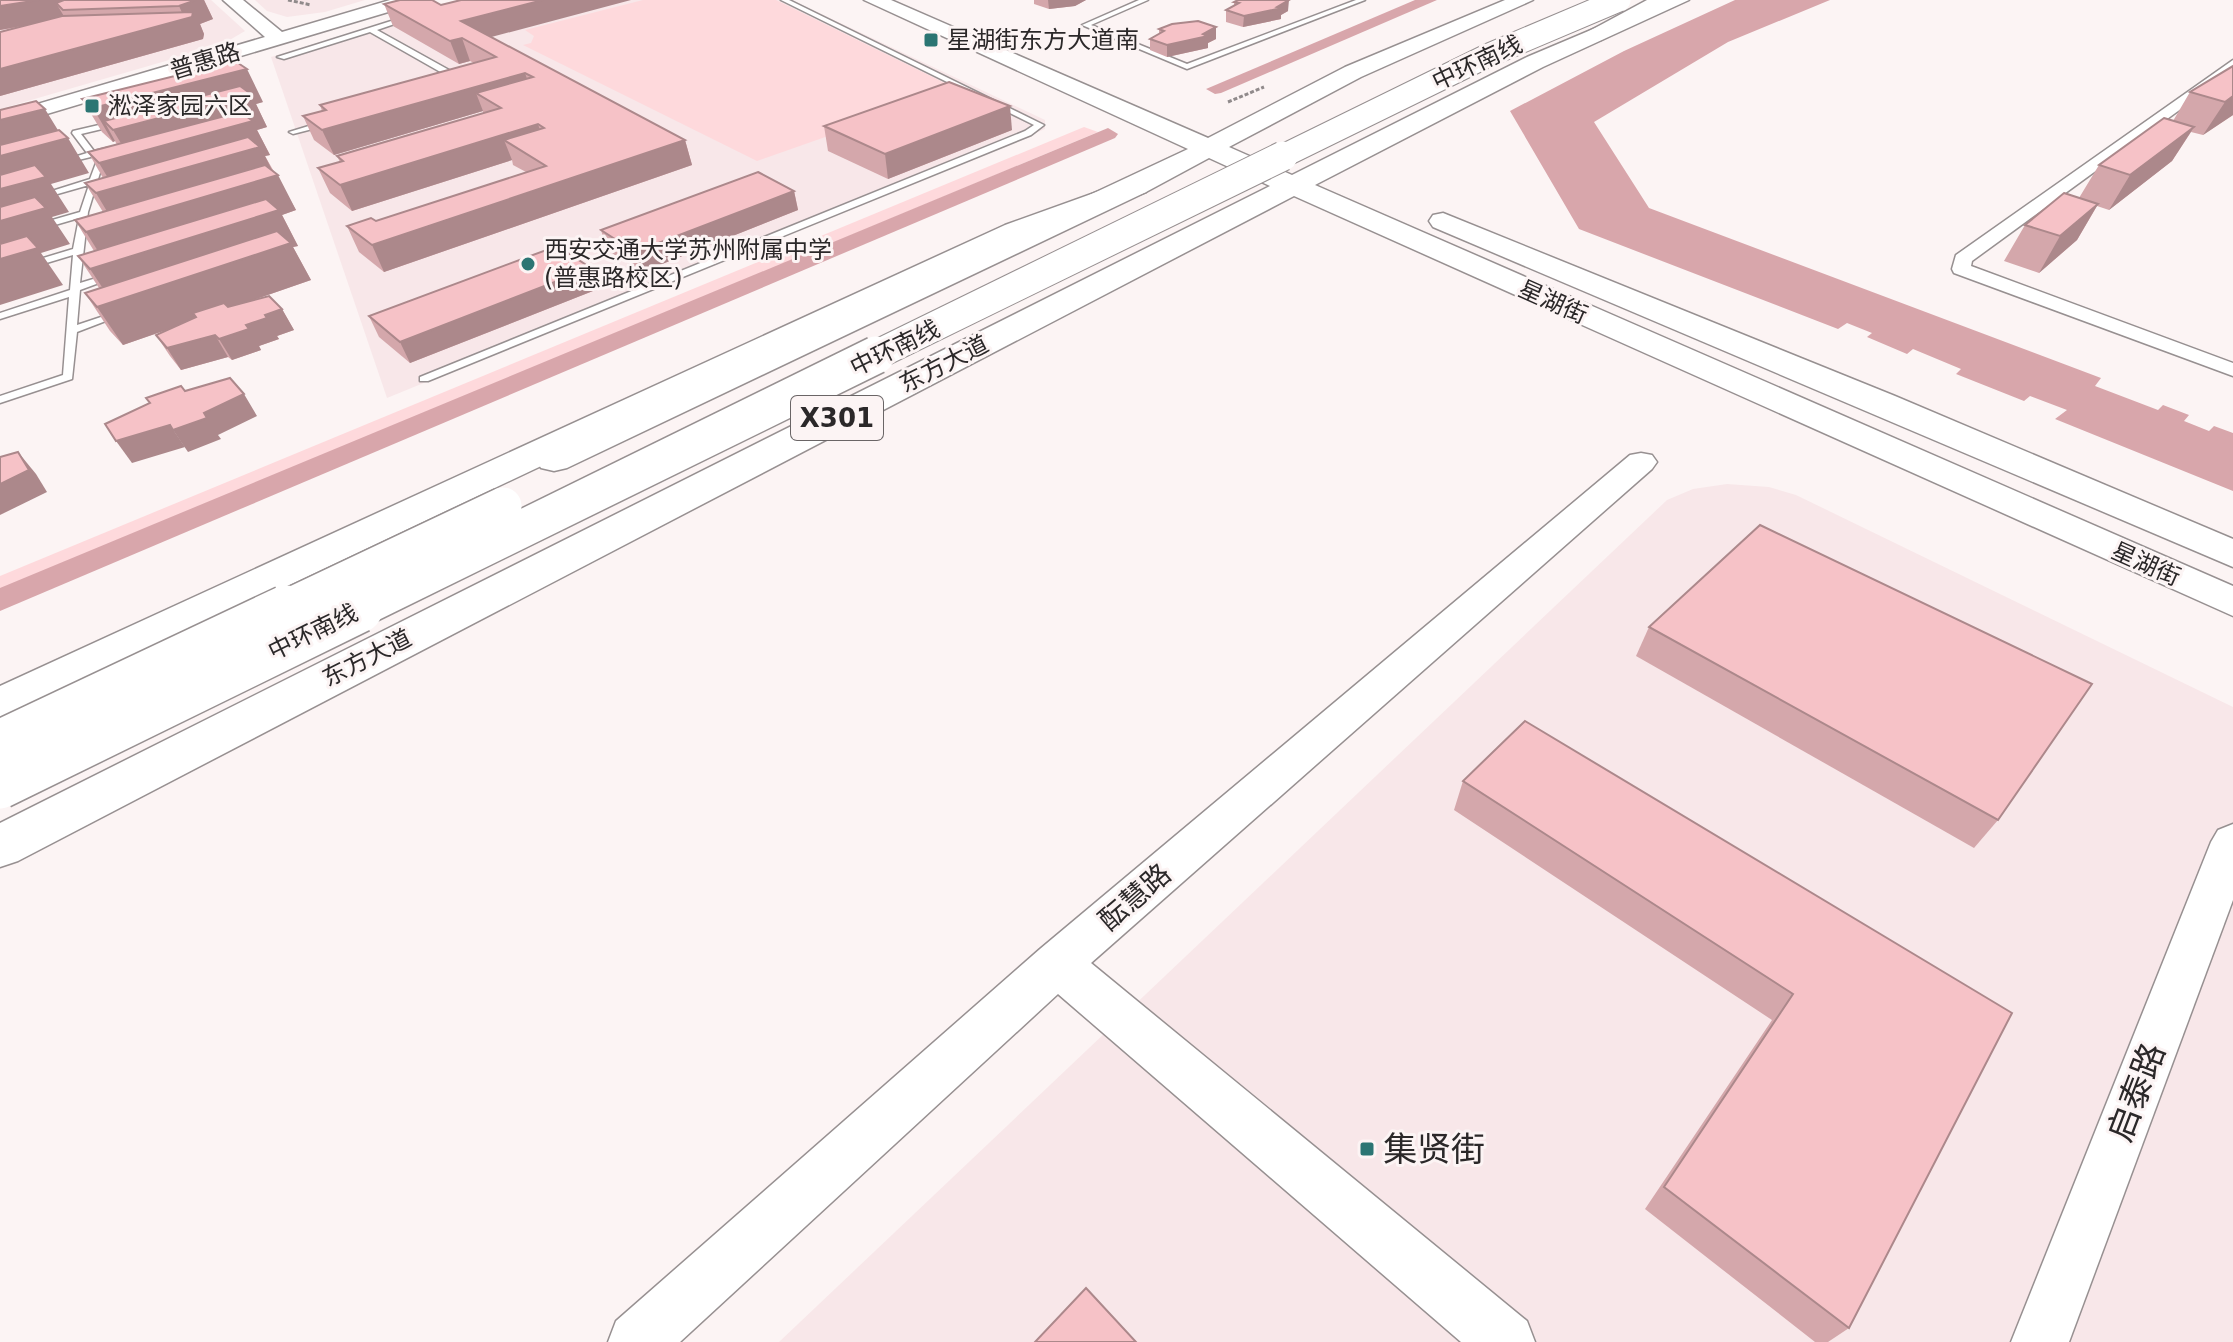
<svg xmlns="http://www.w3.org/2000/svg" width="2233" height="1342" font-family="'DejaVu Sans','Noto Sans SC',sans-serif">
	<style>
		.built { fill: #f8e7e9 }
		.green { fill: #fed9dc }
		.water { fill: #d8a6ab }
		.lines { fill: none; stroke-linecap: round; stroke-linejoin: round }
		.canal { fill: #d8a6ab; fill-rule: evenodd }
		.lane-casing { stroke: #979091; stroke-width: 3 }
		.street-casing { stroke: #979091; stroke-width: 3 }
		.secondary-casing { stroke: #979091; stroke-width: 3 }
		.primary-casing { stroke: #979091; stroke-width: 3 }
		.highway-casing { stroke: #979091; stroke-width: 3 }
		.path { stroke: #908a8b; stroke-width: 3; stroke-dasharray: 4 2; stroke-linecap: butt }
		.lane { fill: #fff; fill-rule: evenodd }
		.street { fill: #fff; fill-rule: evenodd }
		.secondary { fill: #fff; fill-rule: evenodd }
		.primary { fill: #fff; fill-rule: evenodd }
		.highway { fill: #fff; fill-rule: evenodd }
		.highway-bridge-far3-casing { stroke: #979091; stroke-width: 25; stroke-linecap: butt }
		.highway-bridge-far2-casing { stroke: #979091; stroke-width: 31; stroke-linecap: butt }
		.highway-bridge-far1-casing { stroke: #979091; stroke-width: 40; stroke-linecap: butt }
		.highway-bridge-casing { stroke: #979091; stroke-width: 50; stroke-linecap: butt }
		.highway-bridge-far3 { stroke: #fff; stroke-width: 23 }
		.highway-bridge-far2 { stroke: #fff; stroke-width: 29 }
		.highway-bridge-far1 { stroke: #fff; stroke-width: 37 }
		.highway-bridge { stroke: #fff; stroke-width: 47 }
		.wall { fill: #d4a7ab }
		.shaded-wall { fill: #ac888b }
		.building { fill: #f6c2c7; stroke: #ac888b; stroke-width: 2 }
		.poi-dot { fill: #2b7573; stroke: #fcf4f4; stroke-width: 3 }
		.labels { text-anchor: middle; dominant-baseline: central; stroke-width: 6; stroke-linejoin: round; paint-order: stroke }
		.far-poi-label { font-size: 24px; fill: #2b2829; stroke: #fcf4f4; text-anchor: start }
		.far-street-label { font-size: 24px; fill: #2b2829; stroke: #fcf4f4 }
		.shield { fill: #fcf4f4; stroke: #6a6566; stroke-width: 2 }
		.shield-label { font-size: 26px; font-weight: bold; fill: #2b2829 }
		.street-label { font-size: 28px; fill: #2b2829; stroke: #fcf4f4 }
		.near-street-label { font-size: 34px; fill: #2b2829; stroke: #fcf4f4 }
		.near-poi-label { font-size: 34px; fill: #2b2829; stroke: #fcf4f4; text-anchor: start }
	</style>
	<rect width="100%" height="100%" fill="#fcf4f4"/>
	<!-- built -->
	<g class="built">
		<path d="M0,0H211L245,31L221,45L0,109Z"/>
		<path d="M255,0H365L325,12L287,17L267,11Z"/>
		<path d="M460,0H792L1045,120V129L387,398L271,57Z"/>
		<path d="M1727,484L1769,487L1796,495L2233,707V1342H779L1667,500L1693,489Z"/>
	</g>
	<!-- green -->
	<g class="green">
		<path d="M643,0H776L959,90L757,161L523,45L531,43L534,36L525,30Z"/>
		<path d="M1084,127L1098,132L0,591V576Z"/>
	</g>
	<!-- water -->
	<path class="water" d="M1735,0H1830L1728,42L1594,122L1649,208L2101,378L2095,386L2158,410L2163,405L2189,415L2184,421L2209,431L2214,426L2233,433V491L2055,419L2067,410L2030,396L2024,401L1956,374L1961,369L1913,349L1907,354L1867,337L1872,333L1847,323L1838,329L1579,229L1510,111L1624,51Z"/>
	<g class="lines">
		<!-- canal -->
		<g class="canal">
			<path d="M1415,0H1437L1221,93L1215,94L1206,89Z"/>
			<path d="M1108,128L1118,134L1115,138L0,611V588Z"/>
		</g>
		<!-- lane casing -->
		<g class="lane-casing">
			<g id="lane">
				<path d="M781,0H789L1044,125L1031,135L428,381H420V377L1025,131L1034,125Z"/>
				<path d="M1139,0H1148L1091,25L1187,64L1356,0H1365L1187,69L1082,25Z"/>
				<path d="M407,16L409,19L377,30L458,75V86H452L451,78L370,32L284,59L277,57Z"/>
				<path d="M116,121L120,123L119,125L81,134L94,151L107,148L111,150L106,153L88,212L80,283L113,273L118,276L80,290L77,325L119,311L124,314L77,332L72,379L0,403V396L63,375L69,297L0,319V313L70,290L73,255L0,277V271L73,249L79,218L0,241V235L80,212L89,185L40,199L36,196L90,179L99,155L62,164L58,162L87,153L72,133L73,131Z"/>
				<path d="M325,121H328V125L293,134L289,132Z"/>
			</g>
		</g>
		<!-- street casing -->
		<g class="street-casing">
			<path id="street" d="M2233,60V71L1972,261L1971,266L2233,363V376L1954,273L1952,269L1956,255Z"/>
		</g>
		<!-- secondary casing -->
		<g class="secondary-casing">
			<g id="secondary">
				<path d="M223,0H243L282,32L390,0H418L415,4L0,128V115L265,37Z"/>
				<path d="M1641,453L1652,455L1657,462L1652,469L1091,963L1527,1321L1535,1342H1461L1058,994L680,1342H608L616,1321L1040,949L1630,455Z"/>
				<path d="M2233,824V900L2069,1342H2011L2211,842L2218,830Z"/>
			</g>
		</g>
		<!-- primary casing -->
		<g class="primary-casing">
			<g id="primary">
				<path d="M864,0H891L1208,138L1345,67L1505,0H1533L1361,77L1229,147L1292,175L1527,57L1662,0H1689L1543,67L1315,185L2233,586V616L1294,196L18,861L0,867V823L1270,186L1209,158L1146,192L567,468L554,471L541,468L536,460L541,452L1188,149Z"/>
				<path d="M1443,213L1895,396L2233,539V567L1433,227L1429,221L1433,215Z"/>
			</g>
		</g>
		<!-- highway casing -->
		<g class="highway-casing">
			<g id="highway">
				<path d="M1647,0H1673L1601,40L1593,41L1582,35Z"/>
				<path d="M1136,178L1146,180L1149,186L1146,192L1025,237L0,722V686L1005,225Z"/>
			</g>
		</g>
		<!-- path -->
		<g class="path">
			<path d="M288,0L311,5"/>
			<path d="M1228,102L1264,87"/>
		</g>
		<!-- lane -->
		<use href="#lane" class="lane"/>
		<!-- street -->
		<use href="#street" class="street"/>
		<!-- secondary -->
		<use href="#secondary" class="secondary"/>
		<!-- primary -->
		<use href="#primary" class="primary"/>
		<!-- highway -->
		<use href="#highway" class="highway"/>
		<!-- highway-bridge-far3 casing -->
		<g class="highway-bridge-far3-casing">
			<path id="highway-bridge-far3" d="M1279,158L1489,55L1619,0"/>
		</g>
		<!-- highway-bridge-far2 casing -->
		<g class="highway-bridge-far2-casing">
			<path id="highway-bridge-far2" d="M872,357L1283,156"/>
		</g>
		<!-- highway-bridge-far1 casing -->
		<g class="highway-bridge-far1-casing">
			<g id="highway-bridge-far1">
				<path d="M281,611L503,506"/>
				<path d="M355,611L876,355"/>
			</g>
		</g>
		<!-- highway-bridge casing -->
		<g class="highway-bridge-casing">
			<g id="highway-bridge">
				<path d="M0,744L286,609"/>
				<path d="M0,785L359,609"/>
			</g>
		</g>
		<!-- highway-bridge-far3 -->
		<use href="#highway-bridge-far3" class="highway-bridge-far3"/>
		<!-- highway-bridge-far2 -->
		<use href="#highway-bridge-far2" class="highway-bridge-far2"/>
		<!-- highway-bridge-far1 -->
		<use href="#highway-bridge-far1" class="highway-bridge-far1"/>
		<!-- highway-bridge -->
		<use href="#highway-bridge" class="highway-bridge"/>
	</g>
	<!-- wall -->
	<g class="wall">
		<path d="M0,0H204L213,19L200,24L204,34L203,39L0,96V32L20,27L0,30Z"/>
		<path d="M1034,0H1086L1075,6L1049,9L1034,4Z"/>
		<path d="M1234,2L1288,11L1281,15V19L1243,27L1226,22V10L1234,6Z"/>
		<path d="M384,4L491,37L685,140L692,165L384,272L359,252L347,226L376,221L526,172L513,165L512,160L352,211L330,193L318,168L340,162L337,156L483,113V111L334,155L314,140L303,116L322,111L320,105L474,63L470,61L459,64L393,26Z"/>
		<path d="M1216,27V39L1208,43V48L1167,57L1150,50V39L1159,34V29Z"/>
		<path d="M2233,66V115L2203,135L2191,132L2172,161L2109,210L2097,206L2077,240L2039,273L2004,261L2025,225L2079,198L2099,165L2173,121L2190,92Z"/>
		<path d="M82,99L263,102L256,104L267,127L257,130L270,155L265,156L296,210L282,215L298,246L293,247L311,280L253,300L282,309L294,330L277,336L279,339L259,346L261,350L232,360L228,357L181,370L170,356L156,335L166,330L123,345L110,331L85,293L99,288L78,256L94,251L75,220L103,212L85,183L103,178L88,152L117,145L115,141L113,142L102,132Z"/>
		<path d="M824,126L1012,130L888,179L828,151Z"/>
		<path d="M794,191L798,210L642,272L607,250L601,230Z"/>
		<path d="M591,268L598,289L410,363L379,337L369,316Z"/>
		<path d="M1649,627L1998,820L1974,848L1636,656Z"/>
		<path d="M1463,781L2012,1013L1849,1328L1828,1342H1815L1645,1209L1772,1020L1454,810Z"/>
	</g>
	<!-- shaded-wall -->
	<g class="shaded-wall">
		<path d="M39,0H104L56,3L65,18L0,30V6Z"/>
		<path d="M196,0H204L213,19L200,24L204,34L203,39L0,96V69L185,19L179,6Z"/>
		<path d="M543,0H631L469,43L461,21Z"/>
		<path d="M1048,0H1086L1075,6L1049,9Z"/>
		<path d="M1289,0L1288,11L1281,15V19L1243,27L1244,16L1277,7Z"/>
		<path d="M1216,27V39L1208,43V48L1167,57V45L1203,34Z"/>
		<path d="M462,38L470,61L459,64L450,41Z"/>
		<path d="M247,69L263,102L256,104L267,127L257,130L270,155L265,156L275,176L278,175L296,210L282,215L298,246L293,247L311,280L123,345L97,307L112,302L90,269L106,264L86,232L114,223L96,193L114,188L99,163L128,155L113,130L104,121L115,141L113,142L93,108Z"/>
		<path d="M525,73L533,96L476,93L483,111L334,155L322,130Z"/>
		<path d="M2233,96V115L2203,135L2225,102Z"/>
		<path d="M1010,106L1012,130L888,179L885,154Z"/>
		<path d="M45,109L64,140L68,138L89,173L51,184L69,212L52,217L70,244L41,253L63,285L0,305V120Z"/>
		<path d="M538,124L546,149L504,140L512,160L352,211L340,185Z"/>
		<path d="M2194,127L2172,161L2109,210L2130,175Z"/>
		<path d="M685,140L692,165L384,272L372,245Z"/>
		<path d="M794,191L798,210L642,272L635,252Z"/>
		<path d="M2098,204L2077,240L2039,273L2060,236Z"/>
		<path d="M591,268L598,289L410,363L400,342Z"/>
		<path d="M282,309L294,330L277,336L279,339L259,346L261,350L232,360L219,339L265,315Z"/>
		<path d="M215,335L228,357L181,370L167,348Z"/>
		<path d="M244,394L257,416L218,435L221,439L188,452L173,430L204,413Z"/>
		<path d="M170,425L185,447L132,463L116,441Z"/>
		<path d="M18,452L36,474L47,492L0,515V484Z"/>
	</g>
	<!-- building -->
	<g class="building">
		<path d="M0,0H39L0,6Z"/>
		<path d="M64,0H196L179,6L63,10L56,3Z"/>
		<path d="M400,0H432L441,5L461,0H543L461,21L685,140L372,245L347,226L371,218L376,221L546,166L504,140L544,128L538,124L340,185L318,168L343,161L337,156L501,108L476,93L533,77L525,73L322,130L303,116L326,110L320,105L496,57L462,38L450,41L384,4Z"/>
		<path d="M1238,0H1289L1277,7L1282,8L1244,16L1226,10L1239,3L1234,2Z"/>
		<path d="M193,12L192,17L0,69V32L62,16Z"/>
		<path d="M1198,21L1216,27L1203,34L1208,36L1167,45L1150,39L1164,31L1159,29L1172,24Z"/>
		<path d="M235,61L247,69L93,108L82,99Z"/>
		<path d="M2233,66V96L2225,102L2190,92Z"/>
		<path d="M949,82L1010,106L885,154L824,126Z"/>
		<path d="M240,86L251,94L113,130L104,121Z"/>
		<path d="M36,101L45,109L0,120V110Z"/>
		<path d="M240,112L253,121L99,163L88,152Z"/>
		<path d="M2164,118L2194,127L2130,175L2099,165Z"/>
		<path d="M59,130L68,138L0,156V145Z"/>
		<path d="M248,137L260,147L96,193L85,183Z"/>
		<path d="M35,165L46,177L0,189V175Z"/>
		<path d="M265,165L278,175L86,232L75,220Z"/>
		<path d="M758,172L794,191L635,252L601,230Z"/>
		<path d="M2064,193L2098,204L2060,236L2025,225Z"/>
		<path d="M35,197L46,208L0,221V207Z"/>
		<path d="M266,199L279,210L90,269L78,256Z"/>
		<path d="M277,231L291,243L97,307L85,293Z"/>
		<path d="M27,236L38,248L0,259V244Z"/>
		<path d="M557,246L591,268L400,342L369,316Z"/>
		<path d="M269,296L282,309L265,315L267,318L246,325L249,329L219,339L215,335L167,348L156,335L196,317L193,313L224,303L228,307Z"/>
		<path d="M230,378L244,394L204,413L207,418L173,430L170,425L116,441L105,424L150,403L146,398L181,386L185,391Z"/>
		<path d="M18,452L29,470L0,484V457Z"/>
		<path d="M1760,525L2092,684L1998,820L1649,627Z"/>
		<path d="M1525,721L2012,1013L1849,1328L1664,1187L1793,994L1463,781Z"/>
		<path d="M1086,1288L1136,1342H1035Z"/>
	</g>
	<!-- markers -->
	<g class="poi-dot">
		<rect x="923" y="32" width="16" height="16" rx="4"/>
		<rect x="84" y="98" width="16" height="16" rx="4"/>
		<circle cx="528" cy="264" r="8"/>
		<rect x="1359" y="1141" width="16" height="16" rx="4"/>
	</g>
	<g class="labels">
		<!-- far-poi labels -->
		<g class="far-poi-label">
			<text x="947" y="40">星湖街东方大道南</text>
			<text x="108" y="106">淞泽家园六区</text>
			<text x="544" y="250">西安交通大学苏州附属中学<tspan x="544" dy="28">(普惠路校区)</tspan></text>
		</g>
		<!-- far-street labels -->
		<g class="far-street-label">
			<text transform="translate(205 61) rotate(-17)">普惠路</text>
			<text transform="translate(1477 63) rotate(-25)">中环南线</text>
			<text transform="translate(1553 302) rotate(24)">星湖街</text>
			<text transform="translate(895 348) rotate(-26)">中环南线</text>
			<text transform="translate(944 364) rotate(-27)">东方大道</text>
			<text transform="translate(2146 564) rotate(24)">星湖街</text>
			<text transform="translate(313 632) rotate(-26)">中环南线</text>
			<text transform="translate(367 658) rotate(-27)">东方大道</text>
		</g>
		<!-- shield labels -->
		<rect class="shield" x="791" y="396" width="92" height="44" rx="6"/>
		<g class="shield-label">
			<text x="837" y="418">X301</text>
		</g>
		<!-- street labels -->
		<g class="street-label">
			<text transform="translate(1135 897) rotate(-41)">酝慧路</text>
		</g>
		<!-- near-street labels -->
		<g class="near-street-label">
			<text transform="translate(2136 1092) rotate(-69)">启泰路</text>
		</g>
		<!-- near-poi labels -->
		<g class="near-poi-label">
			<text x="1383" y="1149">集贤街</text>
		</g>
	</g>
</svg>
